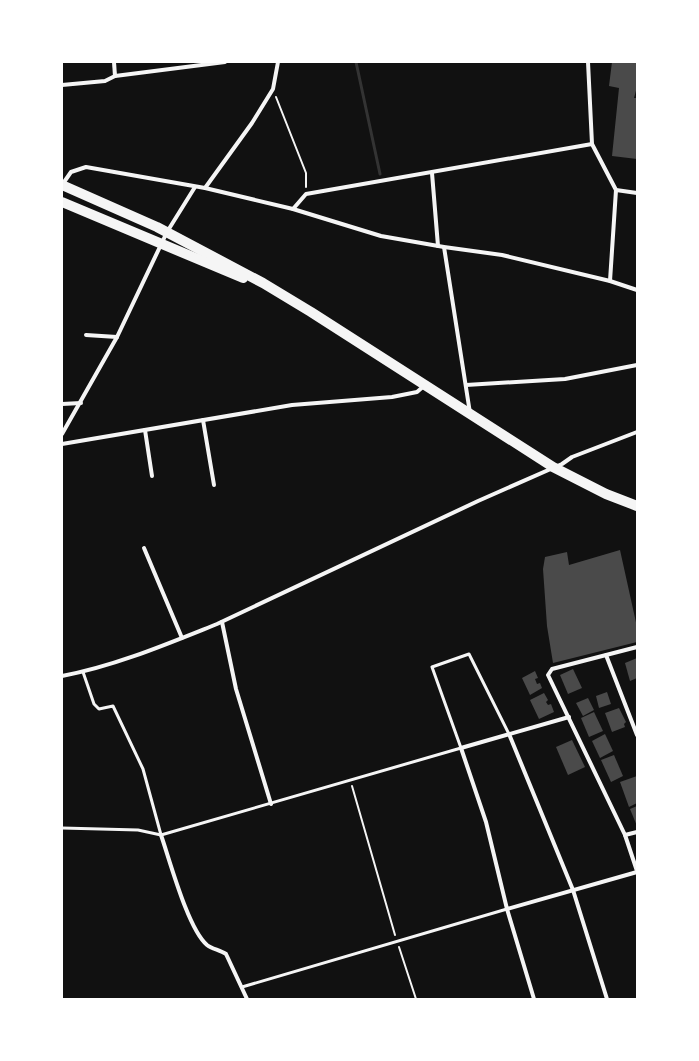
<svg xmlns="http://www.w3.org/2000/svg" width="699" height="1061" font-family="'Space Grotesk',sans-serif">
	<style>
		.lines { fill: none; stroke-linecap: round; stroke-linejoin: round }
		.stream { stroke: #333; stroke-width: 3 }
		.building { fill: #4a4a4a }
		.path { stroke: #f5f5f5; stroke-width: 2 }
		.service { stroke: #f5f5f5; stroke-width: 3 }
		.minor { stroke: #f5f5f5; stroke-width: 4 }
		.trunk { stroke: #f5f5f5; stroke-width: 10 }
	</style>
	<rect width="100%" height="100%" fill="#111"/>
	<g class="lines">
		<!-- stream -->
		<path class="stream" d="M356,62L380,174"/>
	</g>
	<!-- building -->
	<g class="building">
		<path d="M612,62H637V87L634,98H637V159L612,156L619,88L609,86Z"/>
		<path d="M620,550L637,627V642L553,663L547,626L543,569L545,557L567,552L569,565Z"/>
		<path d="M637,658V678L630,681L625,663Z"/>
		<path d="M573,669L582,688L568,694L560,675Z"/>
		<path d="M535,671L538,678L535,679L537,684L540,683L542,688L530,695L522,678Z"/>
		<path d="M607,692L611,704L599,708L596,696Z"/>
		<path d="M544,693L548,700L546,702L548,705L551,704L554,712L539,719L530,700Z"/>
		<path d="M588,698L594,710L583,716L576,703Z"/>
		<path d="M619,708L626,722L624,724L625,727L612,732L605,713Z"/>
		<path d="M594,712L603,731L589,737L581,718Z"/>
		<path d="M605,734L613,751L600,758L592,741Z"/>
		<path d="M572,740L585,767L568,775L556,747Z"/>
		<path d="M614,755L623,776L611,782L601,760Z"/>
		<path d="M637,776V803L629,807L620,782Z"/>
		<path d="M637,806V826L630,809Z"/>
	</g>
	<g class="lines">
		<!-- path -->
		<g class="path">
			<path d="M276,97L306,173V187"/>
			<path d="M352,786L395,935"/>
			<path d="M399,947L416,999"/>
		</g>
		<!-- service -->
		<g class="service">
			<path d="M83,672L94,704L99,709L113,706L143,769L161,835"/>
			<path d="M62,828L138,830L161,835L461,748L432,667L469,654L509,734"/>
			<path d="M242,987L507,909"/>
		</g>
		<!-- minor -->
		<g class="minor">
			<path d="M114,62L115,76"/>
			<path d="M588,62L592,144L616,190L637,193"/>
			<path d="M62,85L105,81L115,76L225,62"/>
			<path d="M432,173L438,246"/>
			<path d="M62,185L71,172L86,167L205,188L293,209L381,236L444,247L502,255L610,281L637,290"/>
			<path d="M205,188L252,123L273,89L278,62"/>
			<path d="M293,209L306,194L592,144"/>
			<path d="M444,247L470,413"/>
			<path d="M610,281L616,190"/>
			<path d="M86,335L117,337"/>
			<path d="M466,385L565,379L637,365"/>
			<path d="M62,404L81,403"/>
			<path d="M203,420L214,485"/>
			<path d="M145,430L152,476"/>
			<path d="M62,434L117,337L167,232L195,187"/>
			<path d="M62,444L292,405L392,397L417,392L425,385"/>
			<path d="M144,548L182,638"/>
			<path d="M222,622L236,689L271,804"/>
			<path d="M637,647L552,669L548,675L625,835L637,871"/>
			<path d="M606,655L637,735"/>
			<path d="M62,676C115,666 167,644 217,624L478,501L562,464L572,457L637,432"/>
			<path d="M509,734L573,890L607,999"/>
			<path d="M161,835C170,861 188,929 207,945C212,949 220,950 226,954L247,999"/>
			<path d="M625,835L637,832"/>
			<path d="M507,909L637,872"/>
			<path d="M534,999L507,909L486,822L461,748L569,717"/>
		</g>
		<!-- trunk -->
		<g class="trunk">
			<path d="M62,185L157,227L263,283L311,312L553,467L606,494L637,506"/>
			<path d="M62,202L243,278"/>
		</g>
	</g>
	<!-- border -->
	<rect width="699" height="1061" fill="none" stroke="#ffffff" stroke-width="126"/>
</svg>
